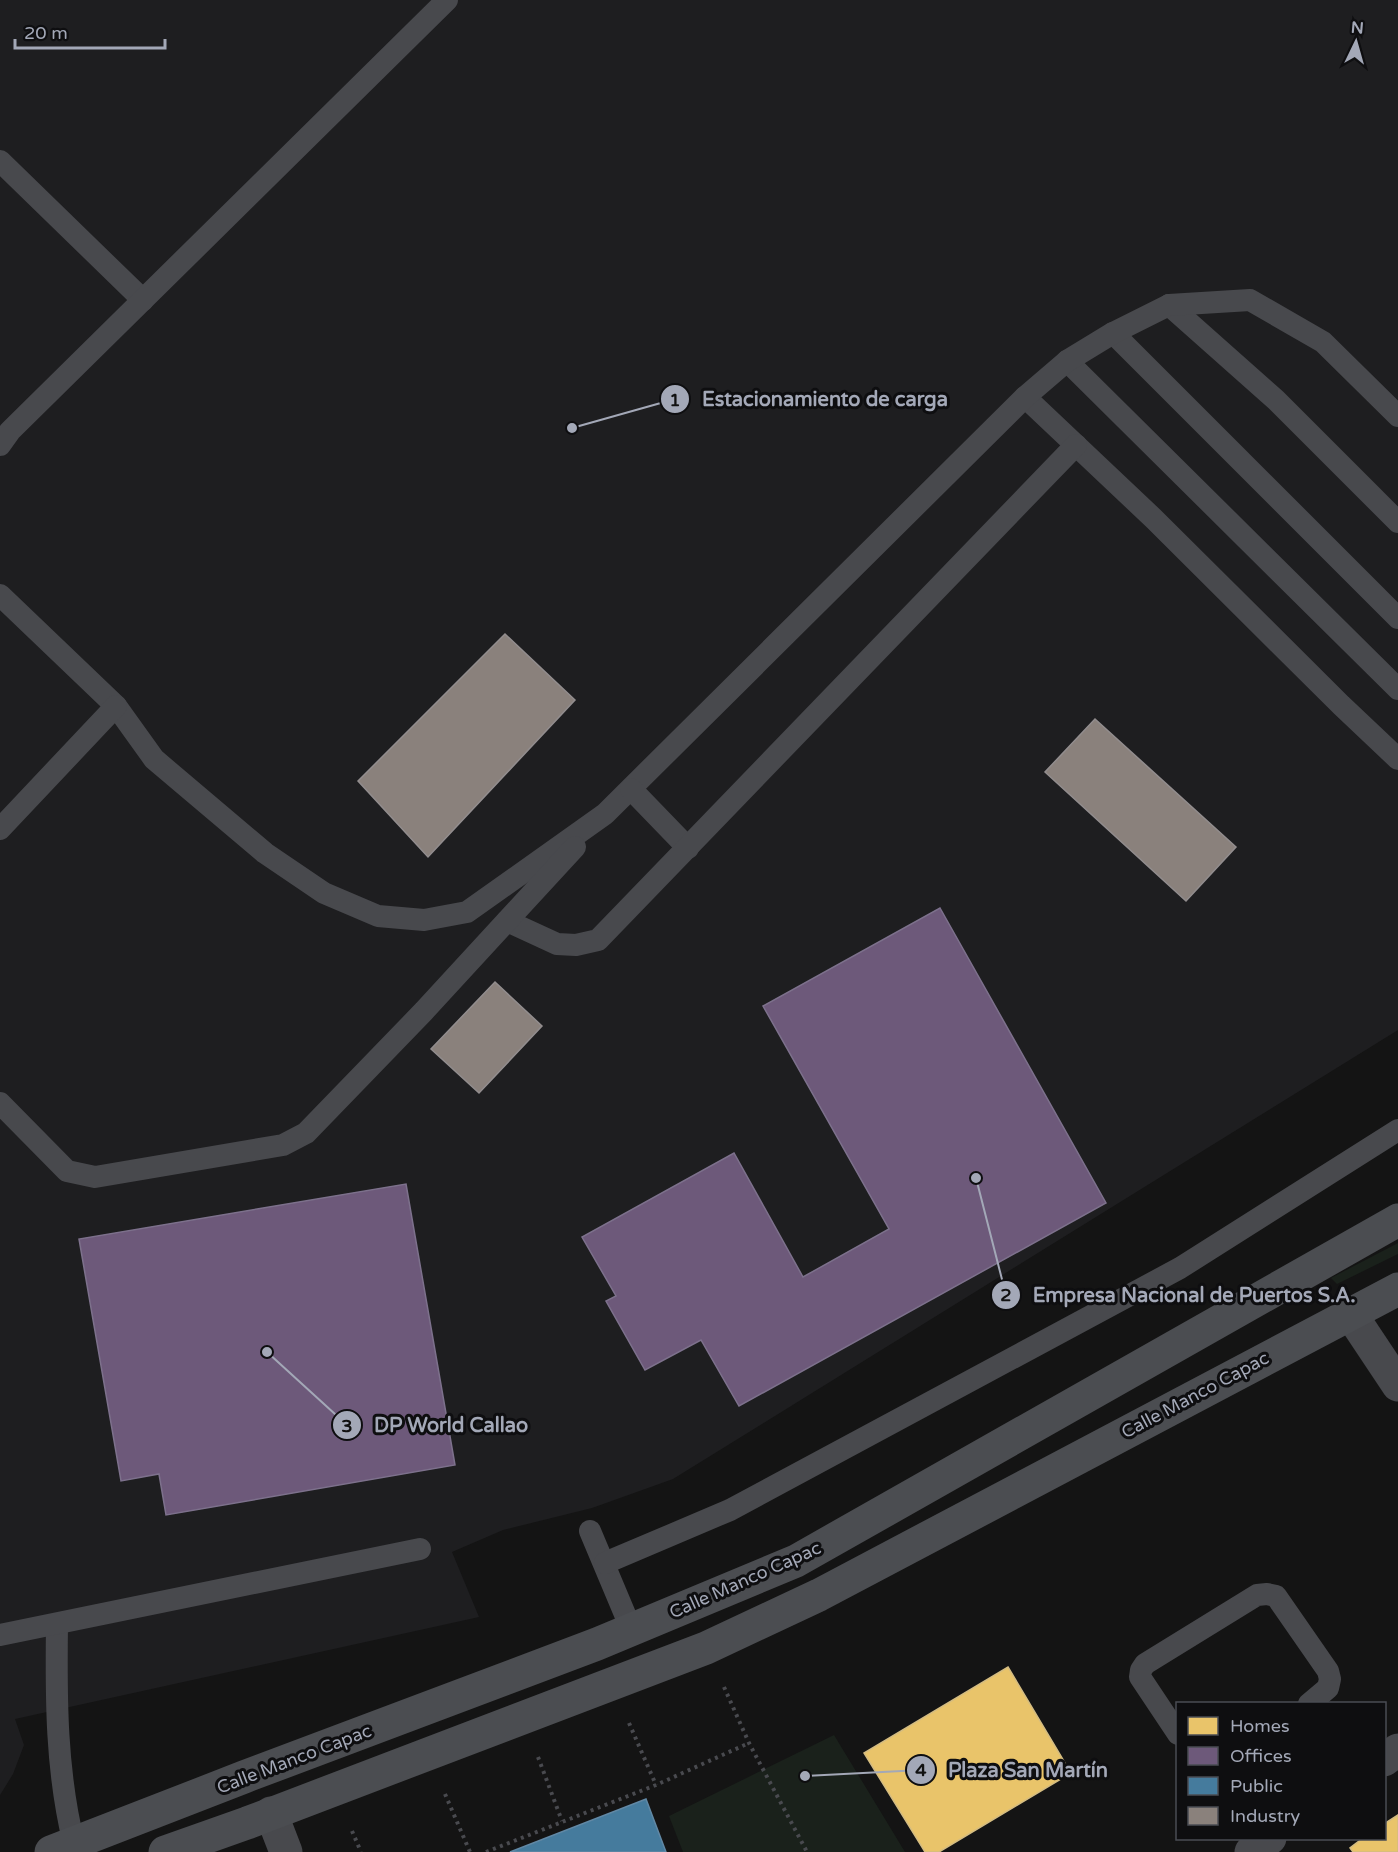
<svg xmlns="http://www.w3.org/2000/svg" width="1398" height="1852" font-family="'Varela Round',sans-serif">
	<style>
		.built { fill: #1e1e20 }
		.green { fill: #1a211b }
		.homes { fill: #e9c46a; stroke: #d4bc81; stroke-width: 1.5 }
		.offices { fill: #6d597a; stroke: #7d718c; stroke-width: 1.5 }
		.public { fill: #457b9d; stroke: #6188a5; stroke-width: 1.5 }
		.industry { fill: #8a817c; stroke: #928d8e; stroke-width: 1.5 }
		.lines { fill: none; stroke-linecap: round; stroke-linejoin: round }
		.path { stroke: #494a4f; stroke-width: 4; stroke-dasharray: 3 4.5; stroke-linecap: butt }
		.service { stroke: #48494d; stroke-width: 22 }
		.pedestrian { stroke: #48494d; stroke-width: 33 }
		.minor { stroke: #48494d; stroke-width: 33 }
		.tertiary { stroke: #48494d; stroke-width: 33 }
		.secondary { stroke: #4b4d51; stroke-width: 33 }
		.labels { text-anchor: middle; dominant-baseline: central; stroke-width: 6; stroke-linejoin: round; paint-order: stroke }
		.street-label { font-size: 18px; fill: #a3a8b7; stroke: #0e0e10 }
		.leader { fill: none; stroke: #a3a8b7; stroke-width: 2 }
		.callout-dot { fill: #a3a8b7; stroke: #0e0e10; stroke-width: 2 }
		.mark-label { font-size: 18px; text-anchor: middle; font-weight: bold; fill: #111 }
		.callout-label { font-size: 20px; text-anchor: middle; font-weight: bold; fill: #a3a8b7; stroke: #0e0e10; stroke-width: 6; stroke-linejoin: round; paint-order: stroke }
	</style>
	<rect width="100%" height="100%" fill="#141414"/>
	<!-- built -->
	<path class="built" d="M0,0H1398V1030L673,1479L592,1508L503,1530L452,1552L479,1617L15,1719L24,1745L13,1774L0,1795Z"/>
	<!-- green -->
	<g class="green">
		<path d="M1398,1243V1254L1337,1284L1331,1278Z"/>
		<path d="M834,1735L905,1852H683L669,1816Z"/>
	</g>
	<!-- homes -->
	<g class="homes">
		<path d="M1008,1667L1071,1773L939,1852H925L864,1753Z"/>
		<path d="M1398,1815V1852H1353L1350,1848L1363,1838H1384V1824Z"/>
	</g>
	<!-- offices -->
	<g class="offices">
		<path d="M940,908L1106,1203L739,1406L701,1340L645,1370L606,1301L616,1296L582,1237L734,1153L803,1277L889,1229L763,1006Z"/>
		<path d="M406,1184L455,1465L166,1515L159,1474L121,1481L79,1239Z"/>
	</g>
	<!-- public -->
	<path class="public" d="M646,1799L666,1852H510Z"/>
	<!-- industry -->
	<g class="industry">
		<path d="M505,634L575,700L428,857L358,781Z"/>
		<path d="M1095,719L1236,847L1186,901L1045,772Z"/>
		<path d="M495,982L542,1026L479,1093L431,1049Z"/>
	</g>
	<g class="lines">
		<!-- path -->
		<g class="path">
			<path d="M724,1687L749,1743L807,1852"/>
			<path d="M629,1723L656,1785"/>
			<path d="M538,1757L562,1821"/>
			<path d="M445,1794L470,1852"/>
			<path d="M352,1831L361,1852"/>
			<path d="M486,1852L656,1785L749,1743"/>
		</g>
		<!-- service -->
		<g class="service">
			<path d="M0,161L143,300"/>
			<path d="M1169,305L1276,400L1398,522"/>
			<path d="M1113,333L1398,618"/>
			<path d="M1067,361L1398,689"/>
			<path d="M1025,397L1153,518L1341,705L1398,759"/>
			<path d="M0,445L10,431L447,0"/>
			<path d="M0,595L116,706L154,759L265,853L324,893L378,916L424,920L467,912L605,814L1025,397L1067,361L1113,333L1169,305L1250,300L1323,342L1398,416"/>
			<path d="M631,789L688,848"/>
			<path d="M0,829L116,706"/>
			<path d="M507,921L557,944L576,945L598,940L1076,445"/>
			<path d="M0,1103L67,1171L95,1177L283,1145L306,1133L424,1011L575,847"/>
			<path d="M590,1531L632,1631"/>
			<path d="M605,1563L730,1510L1180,1268L1398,1130"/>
			<path d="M57,1624C56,1698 56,1771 74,1844"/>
			<path d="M0,1635L420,1549"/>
			<path d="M1178,1734L1140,1677L1141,1670L1145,1664L1257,1595L1267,1594L1276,1596L1328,1671L1330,1679L1328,1688L1309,1704"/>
		</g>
		<!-- pedestrian -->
		<path class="pedestrian" d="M271,1813L286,1852"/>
		<!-- minor -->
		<path class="minor" d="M1350,1313L1398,1385"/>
		<!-- tertiary -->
		<g class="tertiary">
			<path d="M1384,1760L1398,1750"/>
			<path d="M1251,1852L1270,1838"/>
		</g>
		<!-- secondary -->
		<g class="secondary">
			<path d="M51,1852L244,1777L597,1644L796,1561L1398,1220"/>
			<path d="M165,1852L247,1823L706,1648L819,1595L1398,1289"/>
		</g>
	</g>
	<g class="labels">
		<!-- street labels -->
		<g class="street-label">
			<text transform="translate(1195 1395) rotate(-28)">Calle Manco Capac</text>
			<text transform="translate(745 1580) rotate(-24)">Calle Manco Capac</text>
			<text transform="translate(294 1759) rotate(-21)">Calle Manco Capac</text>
		</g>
	</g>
	<!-- callouts -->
	<path class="leader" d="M572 428L675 399M976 1178L1006 1295M267 1352L347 1425M805 1776L921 1770"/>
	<g class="callout-dot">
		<circle cx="572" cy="428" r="6"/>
		<circle cx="976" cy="1178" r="6"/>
		<circle cx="267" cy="1352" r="6"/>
		<circle cx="805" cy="1776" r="6"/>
		<circle cx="675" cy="399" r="15"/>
		<circle cx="1006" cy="1295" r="15"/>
		<circle cx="347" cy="1425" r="15"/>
		<circle cx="921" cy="1770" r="15"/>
	</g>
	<g class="mark-label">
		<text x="675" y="406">1</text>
		<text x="1006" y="1301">2</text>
		<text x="347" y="1432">3</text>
		<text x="921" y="1776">4</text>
	</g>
	<g class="callout-label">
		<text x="825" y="406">Estacionamiento de carga</text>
		<text x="1194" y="1302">Empresa Nacional de Puertos S.A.</text>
		<text x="451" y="1432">DP World Callao</text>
		<text x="1028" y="1777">Plaza San Martín</text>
	</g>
	<!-- legend -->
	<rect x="1176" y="1702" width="210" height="138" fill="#0e0e10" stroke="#4a4c53" stroke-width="1.5"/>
	<rect x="1188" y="1717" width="30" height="18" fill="#e9c46a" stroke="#4a4c53" stroke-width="1.5"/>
	<text x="1230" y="1732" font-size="18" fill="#a3a8b7">Homes</text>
	<rect x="1188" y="1747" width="30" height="18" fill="#6d597a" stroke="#4a4c53" stroke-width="1.5"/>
	<text x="1230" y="1762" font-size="18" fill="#a3a8b7">Offices</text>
	<rect x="1188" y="1777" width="30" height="18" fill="#457b9d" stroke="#4a4c53" stroke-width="1.5"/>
	<text x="1230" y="1792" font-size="18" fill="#a3a8b7">Public</text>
	<rect x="1188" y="1807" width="30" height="18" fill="#8a817c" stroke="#4a4c53" stroke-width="1.5"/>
	<text x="1230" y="1822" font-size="18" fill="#a3a8b7">Industry</text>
	<!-- north arrow -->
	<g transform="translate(1356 42) rotate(5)" stroke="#0e0e10" stroke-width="4.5" paint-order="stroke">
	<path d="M0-4.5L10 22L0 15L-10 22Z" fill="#a3a8b7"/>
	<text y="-9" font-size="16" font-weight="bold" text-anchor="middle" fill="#a3a8b7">N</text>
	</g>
	<!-- scale -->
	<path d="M15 39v9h150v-9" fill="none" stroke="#a3a8b7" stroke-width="3"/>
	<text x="24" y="39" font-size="18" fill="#a3a8b7" stroke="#0e0e10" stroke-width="4.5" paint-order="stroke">20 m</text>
</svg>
